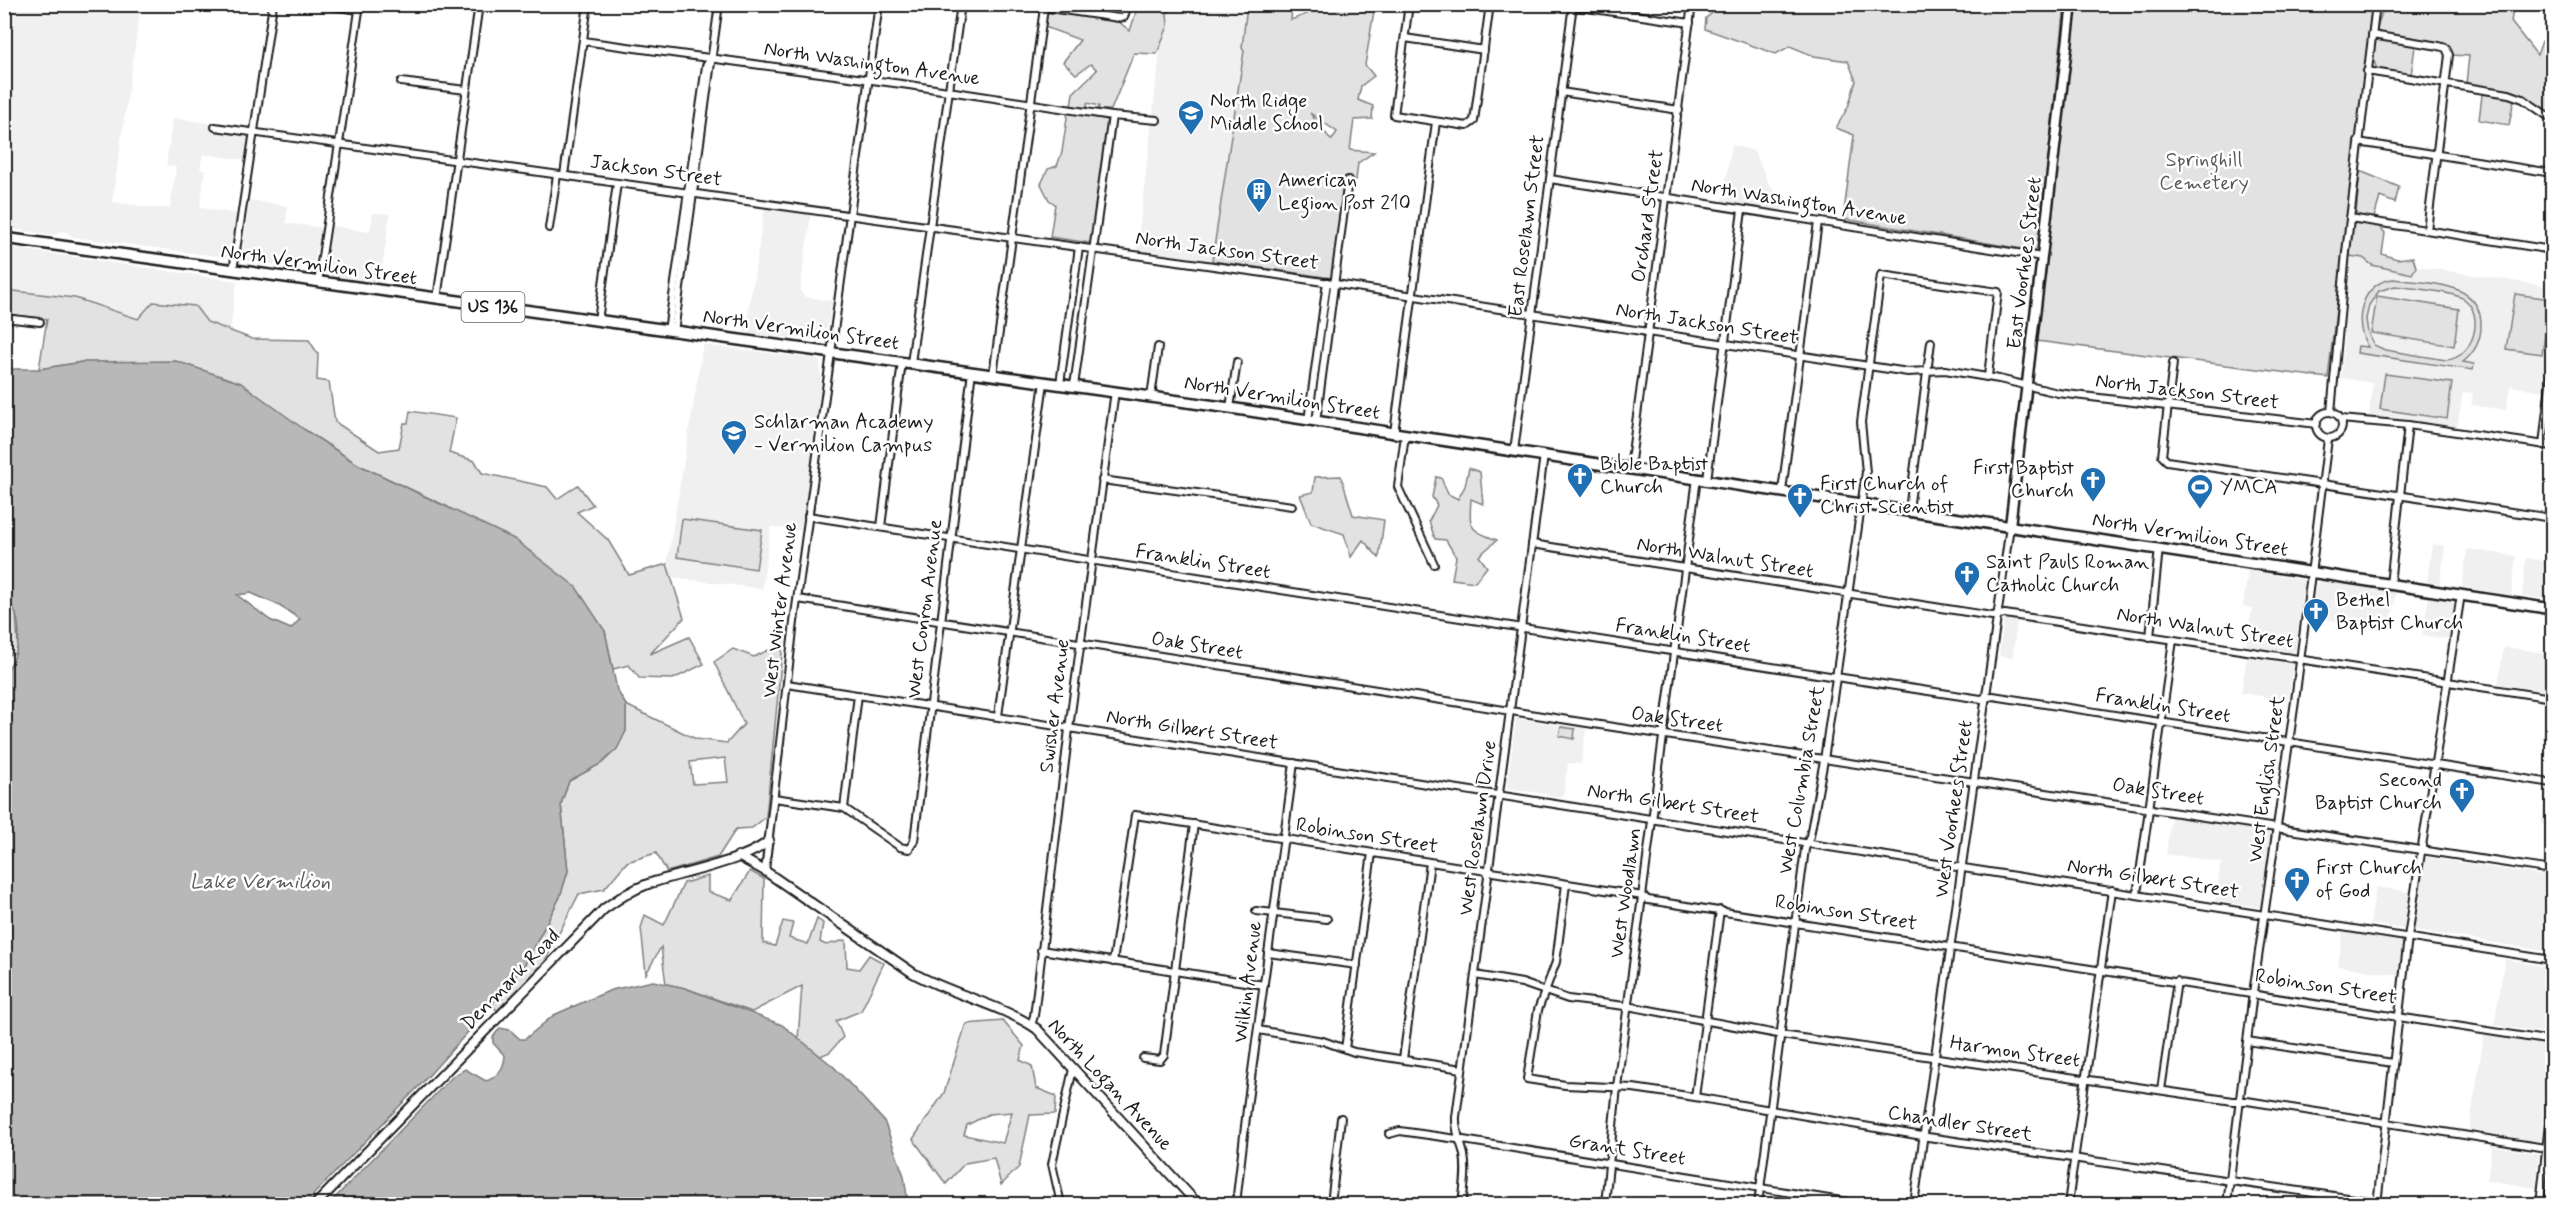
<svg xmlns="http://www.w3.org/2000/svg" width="2557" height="1209" font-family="Mynerve,sans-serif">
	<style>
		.built { fill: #f0f0f0 }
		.green { fill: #e2e2e2; stroke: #7f7f7f; stroke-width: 1.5; fill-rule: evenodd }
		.water { fill: #b8b8b8; stroke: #7a7a7a; stroke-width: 1.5; fill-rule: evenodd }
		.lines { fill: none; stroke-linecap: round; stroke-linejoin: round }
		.minor-casing { stroke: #1c1c1c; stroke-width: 10 }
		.tertiary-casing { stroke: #1c1c1c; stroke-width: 12 }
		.secondary-casing { stroke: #1c1c1c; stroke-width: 13 }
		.primary-casing { stroke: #1c1c1c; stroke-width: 14 }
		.minor { stroke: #fff; stroke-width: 6 }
		.tertiary { stroke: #fff; stroke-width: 8 }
		.secondary { stroke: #fff; stroke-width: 8 }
		.primary { stroke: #fff; stroke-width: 9 }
		.labels { text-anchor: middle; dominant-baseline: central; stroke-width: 5; stroke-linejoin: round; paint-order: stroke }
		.shield { fill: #fff; stroke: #606060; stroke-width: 1.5 }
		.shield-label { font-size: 18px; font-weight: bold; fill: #1c1c1c }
		.street-label { font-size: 20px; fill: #1c1c1c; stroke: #fff }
		.poi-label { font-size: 20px; fill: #1c1c1c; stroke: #fff; text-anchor: start }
		.park-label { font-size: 20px; fill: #575757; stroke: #fff }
		.water-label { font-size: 21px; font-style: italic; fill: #5a5a5a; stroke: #fff }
	</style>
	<rect width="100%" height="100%" fill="#fff"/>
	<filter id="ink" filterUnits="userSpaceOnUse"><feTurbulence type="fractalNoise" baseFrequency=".0167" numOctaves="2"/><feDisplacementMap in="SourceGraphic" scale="12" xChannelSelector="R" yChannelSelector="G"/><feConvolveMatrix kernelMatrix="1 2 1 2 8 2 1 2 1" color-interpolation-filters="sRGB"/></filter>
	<g filter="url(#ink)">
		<!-- built -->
		<g class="built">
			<path d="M5,5H141L112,202L155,208H170L176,167L166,165L173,118L208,123L215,130L250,135L246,160L203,154L200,169L205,170L200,208L238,214L231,258L73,237L63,230L55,235L5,228Z"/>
			<path d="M1179,5H1247L1242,48L1244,51L1212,261L1137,250L1161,43L1168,26L1167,13Z"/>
			<path d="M1732,145L1754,151L1769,184L1783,202L1782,213L1722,203Z"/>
			<path d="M250,200L287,206L286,223L322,228L312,270L241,260Z"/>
			<path d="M765,207L811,214L800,291L805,297L832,301L825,341L745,333Z"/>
			<path d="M373,213L390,214L380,283L331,276L327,272L332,226L370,232Z"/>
			<path d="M5,247L237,281L230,331L207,322L138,319L75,298L5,290Z"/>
			<path d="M2350,256L2552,287V327L2545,391L2510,386L2506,410L2471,405L2473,393L2463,392L2457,428L2369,416L2373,383L2341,378Z"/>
			<path d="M703,345L817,359L820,361L821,381L803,531L771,527L762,589L671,577L667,564Z"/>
			<path d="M2432,544L2445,546L2440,584L2427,582Z"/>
			<path d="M2467,549L2516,556L2511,595L2462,587Z"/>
			<path d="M2526,558L2552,562V600L2522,596Z"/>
			<path d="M2248,570L2304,580L2295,653L2246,646L2252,608L2243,606Z"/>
			<path d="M2322,581L2396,592L2390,630L2312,617L2316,584Z"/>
			<path d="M2429,597L2453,602L2455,606L2449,639L2422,635Z"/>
			<path d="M2004,619L2017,621L2012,658L1999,656Z"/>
			<path d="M2504,647L2552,654V692L2498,684Z"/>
			<path d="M2247,657L2293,664L2288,700L2241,693Z"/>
			<path d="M2548,703L2552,704V741L2542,739Z"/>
			<path d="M1516,718L1586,729L1581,764L1568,763L1563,797L1507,788Z"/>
			<path d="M2546,788L2552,789V826L2541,824Z"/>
			<path d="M2171,817L2270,832L2260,907L2215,901L2221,862L2166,854Z"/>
			<path d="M2425,857L2552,877V952L2414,930Z"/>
			<path d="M2376,887L2410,892L2404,929L2370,924Z"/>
			<path d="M2343,932L2403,942L2399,975L2338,966Z"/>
			<path d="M2505,959L2552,968L2551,1034L2494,1025Z"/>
			<path d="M2484,1035L2552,1046L2541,1142L2469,1130Z"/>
			<path d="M2492,1146L2539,1154L2536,1188L2487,1180Z"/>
		</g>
		<!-- green -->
		<g class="green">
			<path d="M2457,4L2463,7L2465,4L2527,5L2528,9L2513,10L2511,22L2537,55L2542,41L2550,38L2552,29V117L2532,101L2515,94L2509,125L2479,120L2483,87L2466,84L2469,56L2451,55L2445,44L2416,40L2411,75L2378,71C2367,54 2379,23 2384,5Z"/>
			<path d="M1142,5H1179L1167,13L1168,26L1157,54L1134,53L1111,110H1098L1099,106L1087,103V108L1071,106L1073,93L1097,70L1091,64L1076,74L1063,62L1080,40L1045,27L1047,12L1118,21L1130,31L1137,9Z"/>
			<path d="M1247,5H1292L1291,20L1307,14V5H1375L1365,65L1374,76L1361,86L1358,100L1373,106L1372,119L1354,120L1350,150L1374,152L1358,163L1356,180L1346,178L1332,278L1212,261L1244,51L1242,48ZM1310,113L1337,132L1332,140H1331Z"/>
			<path d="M1740,5H2065L2038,248L2035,251L1843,219L1854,135L1836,128L1848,107L1856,81L1848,61L1814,56L1790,46L1776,54L1705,29L1706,18L1721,6Z"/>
			<path d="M2076,5H2372L2328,378L2037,341Z"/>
			<path d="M1068,111L1105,117L1109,122L1092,240L1090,243L1050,237L1055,204L1049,200L1041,184L1048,169L1057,166L1062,152Z"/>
			<path d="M2360,171L2399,187L2395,203L2380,197L2374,218L2356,215Z"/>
			<path d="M2353,223L2378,225L2385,233L2382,254L2397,259L2413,257L2416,267L2412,274L2372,265L2363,258L2350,256Z"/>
			<path d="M2394,279C2427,284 2482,280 2481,326C2481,340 2474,353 2463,362L2474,364L2473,370L2357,353L2358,346L2368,347C2352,323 2361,281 2394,279ZM2395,286C2409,288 2453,291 2464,299C2486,315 2473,359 2446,360L2385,350L2374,345L2368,333L2366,319L2369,305L2379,291Z"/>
			<path d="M5,290L75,298L138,319L153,302L195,306L207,322L252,339L309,340L318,354L317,380L329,382L335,422L379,451L399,448L404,423H408L410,411L456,418L449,453L475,461L482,473L547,487L557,499L578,485L593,505L577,512L608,540L629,575L667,564L684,618L650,654L689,637L704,664L673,679L639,678L629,665L613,669L605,631L448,507L357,464L305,430L82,362L39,369L47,319L5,314Z"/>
			<path d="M2515,294L2551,299L2542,354L2506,349Z"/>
			<path d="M2377,296L2459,309L2454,346L2371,333Z"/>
			<path d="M2385,374L2452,383L2447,419L2380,409Z"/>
			<path d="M1469,468L1480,472L1483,504L1471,499C1469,528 1469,530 1497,540L1479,556L1487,567L1475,582L1452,579L1456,557L1446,540L1435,539L1429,521L1437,505L1432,497L1436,477L1441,478L1448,494L1458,499L1465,486Z"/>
			<path d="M1341,476L1353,515L1384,520L1379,558L1363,540L1351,557L1344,534L1311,523L1300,495L1313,492L1315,477Z"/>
			<path d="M682,519L762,530L756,569L677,557Z"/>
			<path d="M4,598L16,613L18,645L16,653L5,656Z"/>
			<path d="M783,643L766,817L752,828L736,829L718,857L667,872L656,853L627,862L604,889L579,894L544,963L497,1011L492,1004L525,964L560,897L568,871L561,804L569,781L602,763L626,731V705L696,739L727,743L744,724L714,662L733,649L754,657ZM725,758L728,782L693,784L690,762Z"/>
			<path d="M1561,727L1575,729L1574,739L1559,736Z"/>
			<path d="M750,871L764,879L763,943L775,946L783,921L793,923L789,938L808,944L817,919L823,923L820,942L826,945L846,940L847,967L859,969L869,955L884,963L861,1011L836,1021L843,1037L830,1052L818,1057L798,1039L802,986L752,1012L685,988L666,984L661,947L646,974L641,928L645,915L664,925L684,883L708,876V892L732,900Z"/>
			<path d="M1003,1021L1024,1046L1020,1060L1032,1066L1036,1088L1056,1096L1055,1114L1030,1115L1019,1167L1001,1185L994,1158L965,1163L946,1184L913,1139L944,1093L966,1024ZM1012,1112L1003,1143L964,1135L967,1125L989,1114Z"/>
		</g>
		<!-- water -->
		<g class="water">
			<path d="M176,361L241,383L305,430L357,464L514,539L576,587L605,631L617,690L626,705V731L617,749L602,763L569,781L561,804L568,871L560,897L525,964L476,1023L422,1083L314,1194L313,1199L318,1204H5L4,673C18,659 22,633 16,614C14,608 8,602 4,598L5,375L13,369H39L82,362ZM251,593L278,605L300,619L291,629L270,620L237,595Z"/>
			<path d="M653,981L685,988L782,1025L834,1067L884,1121L904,1176L908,1204H329L453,1076L465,1069L486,1081C498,1077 504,1068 505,1056L493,1043V1037L500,1028L510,1030L520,1039H525L554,1015L611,990Z"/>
		</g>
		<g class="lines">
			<!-- minor casing -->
			<g class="minor-casing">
				<g id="minor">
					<path d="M319,4L359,10"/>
					<path d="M1021,4L1119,18L1124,17L1128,4"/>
					<path d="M1409,4L1394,115L1467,126L1474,121L1490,4"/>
					<path d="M1573,6L1690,23"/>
					<path d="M2372,35L2439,46L2446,48L2449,55L2427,230"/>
					<path d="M1405,38L1484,50"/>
					<path d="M583,41L909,85L1112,116L1157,120"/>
					<path d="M2367,71L2509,94L2523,99L2552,119"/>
					<path d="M401,82L466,90"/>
					<path d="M1561,92L1679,110"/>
					<path d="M215,127L1271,274L1908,372L1945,370L1999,379L2058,393L2317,424"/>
					<path d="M2358,142L2552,173"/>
					<path d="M564,175L588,4"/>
					<path d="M1550,179L2042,257"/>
					<path d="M2350,218L2552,250"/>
					<path d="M549,228L557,175"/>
					<path d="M233,271L273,4"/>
					<path d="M318,283L360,4"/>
					<path d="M437,299L479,4"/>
					<path d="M4,318L40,322"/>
					<path d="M598,321L617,183"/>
					<path d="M668,331L706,66L711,59"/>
					<path d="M674,332L719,4"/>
					<path d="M911,363L961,4"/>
					<path d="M2173,363L2162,456L2167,461L2552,518"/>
					<path d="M993,375L1044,8"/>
					<path d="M1060,384L1079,247"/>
					<path d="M1074,386L1112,116"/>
					<path d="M1151,397L1158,347"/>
					<path d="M1230,408L1237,362"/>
					<circle cx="2329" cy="425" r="13"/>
					<path d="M2331,412L2346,252L2376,4"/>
					<path d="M2341,419L2408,425L2552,446"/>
					<path d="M1308,421L1327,282"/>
					<path d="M1316,422L1348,180"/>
					<path d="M1394,433L1436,122"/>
					<path d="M1405,435L1398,487L1434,564"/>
					<path d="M2543,445L2552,366"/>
					<path d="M1514,451L1573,4"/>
					<path d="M1630,468L1692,4"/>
					<path d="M1102,480L1292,506"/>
					<path d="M1707,480L1742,210"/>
					<path d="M1782,491L1818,222"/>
					<path d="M1909,510L1931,342"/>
					<path d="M808,516L1836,677L1981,699L1993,696L2552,783"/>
					<path d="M881,527L902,362"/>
					<path d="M1532,544L1992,616L2005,614L2552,698"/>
					<path d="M2390,584L2408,425"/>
					<path d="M798,599L1587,723L2552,870"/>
					<path d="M2150,637L2159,548"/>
					<path d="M787,684L2552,960"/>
					<path d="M998,716L1044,382"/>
					<path d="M774,798L844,808L900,847L909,849L914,841L972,371"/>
					<path d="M844,808L858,695"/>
					<path d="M765,871L794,622L879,4"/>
					<path d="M1566,884L1556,962L1538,1010L1527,1079L1565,1085L1633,1088L1695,1097L1928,1137L2389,1204"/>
					<path d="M2137,894L2173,640"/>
					<path d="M1256,911L1327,919"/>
					<path d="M1041,950L1264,985"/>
					<path d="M1268,953L1357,965"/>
					<path d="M1113,962L1135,815L1643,896L1648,900L2552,1041"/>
					<path d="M1475,975L1522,983L1568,999L1633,1007L1788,1036L2233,1101H2247L2552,1149"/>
					<path d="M1031,1025L1034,1016L1070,721L1115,391"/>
					<path d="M1258,1030L1323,1041L1354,1052L1462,1069"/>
					<path d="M2247,1041L2393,1063"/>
					<path d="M1345,1049L1372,853"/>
					<path d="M1143,1058L1160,1060L1164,1055L1194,824"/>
					<path d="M1403,1059L1430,863"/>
					<path d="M2161,1090L2177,981"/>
					<path d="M1695,1097L1720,910"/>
					<path d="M1389,1134L1400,1131L1457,1139L1860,1204"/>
					<path d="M1061,1204L1052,1164L1073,1069"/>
					<path d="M1236,1204L1248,1100L1294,763"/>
					<path d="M1331,1204L1341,1118"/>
					<path d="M1462,1204C1464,1188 1467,1171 1464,1155C1461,1141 1455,1133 1456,1117L1544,455"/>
					<path d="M1605,1204L1617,1087L1697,478"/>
					<path d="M1758,1204L1805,849L1810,836L1824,760L1866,472L1861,422L1881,275L1998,292L1988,376"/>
					<path d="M1914,1204L2010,526"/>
					<path d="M2068,1204L2112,890"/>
					<path d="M2227,1204L2253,993L2295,701L2328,439"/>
					<path d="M2377,1204L2408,937L2461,594"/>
					<path d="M2540,1204L2552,1097"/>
				</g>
			</g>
			<!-- tertiary casing -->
			<g class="tertiary-casing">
				<g id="tertiary">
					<path d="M738,856L765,871L913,973C951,994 1002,1005 1037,1029L1193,1199L1201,1204"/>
					<path d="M316,1204L604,909C618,899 631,890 648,884C676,874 752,860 769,840"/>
				</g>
			</g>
			<!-- secondary casing -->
			<g class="secondary-casing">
				<path id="secondary" d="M2010,526L2072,4"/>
			</g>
			<!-- primary casing -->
			<g class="primary-casing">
				<path id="primary" d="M4,238L1230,408L2552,609"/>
			</g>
			<!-- minor -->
			<use href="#minor" class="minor"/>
			<!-- tertiary -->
			<use href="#tertiary" class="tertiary"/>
			<!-- secondary -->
			<use href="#secondary" class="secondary"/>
			<!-- primary -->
			<use href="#primary" class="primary"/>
		</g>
	</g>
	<!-- icons -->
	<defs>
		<g id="school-pin" transform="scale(1.35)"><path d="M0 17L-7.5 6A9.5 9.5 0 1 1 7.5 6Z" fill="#1f6fb2" stroke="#fff"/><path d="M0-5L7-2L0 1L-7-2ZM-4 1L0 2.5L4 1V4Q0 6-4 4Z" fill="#fff"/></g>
		<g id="building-pin" transform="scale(1.35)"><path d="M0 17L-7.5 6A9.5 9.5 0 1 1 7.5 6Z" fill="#1f6fb2" stroke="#fff"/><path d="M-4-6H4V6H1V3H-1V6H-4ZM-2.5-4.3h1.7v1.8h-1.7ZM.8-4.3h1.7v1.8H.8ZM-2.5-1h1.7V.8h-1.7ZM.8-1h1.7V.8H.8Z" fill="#fff"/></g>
		<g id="church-pin" transform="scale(1.35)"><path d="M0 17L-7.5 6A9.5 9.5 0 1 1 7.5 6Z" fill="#1f6fb2" stroke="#fff"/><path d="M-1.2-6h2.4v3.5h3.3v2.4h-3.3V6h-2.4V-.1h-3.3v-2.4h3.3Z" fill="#fff"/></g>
		<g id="stadium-pin" transform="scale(1.35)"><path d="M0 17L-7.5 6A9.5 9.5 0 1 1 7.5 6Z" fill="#1f6fb2" stroke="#fff"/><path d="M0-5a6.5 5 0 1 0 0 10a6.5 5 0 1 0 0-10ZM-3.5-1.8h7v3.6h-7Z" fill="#fff"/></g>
	</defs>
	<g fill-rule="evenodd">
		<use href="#school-pin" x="1191" y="113"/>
		<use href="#building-pin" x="1259" y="191"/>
		<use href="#school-pin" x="734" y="433"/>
		<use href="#church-pin" x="1580" y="476"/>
		<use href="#church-pin" x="2093" y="480"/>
		<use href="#stadium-pin" x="2200" y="487"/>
		<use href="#church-pin" x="1800" y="496"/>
		<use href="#church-pin" x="1967" y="574"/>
		<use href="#church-pin" x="2316" y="611"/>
		<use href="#church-pin" x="2462" y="791"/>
		<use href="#church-pin" x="2297" y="880"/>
	</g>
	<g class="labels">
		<!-- shield labels -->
		<rect class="shield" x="461.5" y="292" width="63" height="30" rx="4.5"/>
		<g class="shield-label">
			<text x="493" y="307">US 136</text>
		</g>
		<!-- street labels -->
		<g class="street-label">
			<text transform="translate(872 64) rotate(8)">North Washington Avenue</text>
			<text transform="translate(656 171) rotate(8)">Jackson Street</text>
			<text transform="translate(1799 202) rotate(9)">North Washington Avenue</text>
			<text transform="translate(1648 216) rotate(-82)">Orchard Street</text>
			<text transform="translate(1527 226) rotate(-83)">East Roselawn Street</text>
			<text transform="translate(1227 251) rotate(8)">North Jackson Street</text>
			<text transform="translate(2025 263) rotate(-83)">East Voorhees Street</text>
			<text transform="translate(319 265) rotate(8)">North Vermilion Street</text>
			<text transform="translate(1707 324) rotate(9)">North Jackson Street</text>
			<text transform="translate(801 330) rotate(8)">North Vermilion Street</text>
			<text transform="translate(2187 392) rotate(7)">North Jackson Street</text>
			<text transform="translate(1282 398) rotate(9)">North Vermilion Street</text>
			<text transform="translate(2190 535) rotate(9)">North Vermilion Street</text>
			<text transform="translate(1725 558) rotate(9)">North Walnut Street</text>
			<text transform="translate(1203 562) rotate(9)">Franklin Street</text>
			<text transform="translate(925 609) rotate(-83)">West Conron Avenue</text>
			<text transform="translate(780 610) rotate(-83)">West Winter Avenue</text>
			<text transform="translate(2205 628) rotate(9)">North Walnut Street</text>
			<text transform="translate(1683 636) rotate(9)">Franklin Street</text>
			<text transform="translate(1197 646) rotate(9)">Oak Street</text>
			<text transform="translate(1055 706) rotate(-83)">Swisher Avenue</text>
			<text transform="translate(2163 706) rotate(9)">Franklin Street</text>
			<text transform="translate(1677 720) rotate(8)">Oak Street</text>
			<text transform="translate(1192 730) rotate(9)">North Gilbert Street</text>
			<text transform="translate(2267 779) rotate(-82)">West English Street</text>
			<text transform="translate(1802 780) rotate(-80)">West Columbia Street</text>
			<text transform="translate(2158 792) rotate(9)">Oak Street</text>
			<text transform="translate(1673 804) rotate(9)">North Gilbert Street</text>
			<text transform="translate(1954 809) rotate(-82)">West Voorhees Street</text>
			<text transform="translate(1478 828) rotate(-82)">West Roselawn Drive</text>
			<text transform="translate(1367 836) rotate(9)">Robinson Street</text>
			<text transform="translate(2153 879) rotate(9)">North Gilbert Street</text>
			<text transform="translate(1626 893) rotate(-82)">West Woodlawn</text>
			<text transform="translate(1846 913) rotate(9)">Robinson Street</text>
			<text transform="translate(511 980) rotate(-46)">Denmark Road</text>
			<text transform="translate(1248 982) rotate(-83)">Wilkin Avenue</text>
			<text transform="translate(2326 987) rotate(9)">Robinson Street</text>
			<text transform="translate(2015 1052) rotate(8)">Harmon Street</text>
			<text transform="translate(1110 1085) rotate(47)">North Logan Avenue</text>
			<text transform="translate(1960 1124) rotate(9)">Chandler Street</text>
			<text transform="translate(1627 1150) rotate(9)">Grant Street</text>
		</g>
		<!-- poi labels -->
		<g class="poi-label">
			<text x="1210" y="101">North Ridge<tspan x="1210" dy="23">Middle School</tspan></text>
			<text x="1278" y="180">American<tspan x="1278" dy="23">Legion Post 210</tspan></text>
			<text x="754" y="422">Schlarman Academy<tspan x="754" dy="23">- Vermilion Campus</tspan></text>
			<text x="1600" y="464">Bible Baptist<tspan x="1600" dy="23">Church</tspan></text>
			<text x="2074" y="468" text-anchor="end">First Baptist<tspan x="2074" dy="23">Church</tspan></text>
			<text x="1820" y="484">First Church of<tspan x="1820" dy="23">Christ Scientist</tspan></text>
			<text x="2220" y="487">YMCA</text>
			<text x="1986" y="562">Saint Pauls Roman<tspan x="1986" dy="23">Catholic Church</tspan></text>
			<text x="2336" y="600">Bethel<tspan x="2336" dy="23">Baptist Church</tspan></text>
			<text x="2442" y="780" text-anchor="end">Second<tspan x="2442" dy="23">Baptist Church</tspan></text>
			<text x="2316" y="868">First Church<tspan x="2316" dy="23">of God</tspan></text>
		</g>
		<!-- park labels -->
		<g class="park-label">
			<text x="2204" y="160">Springhill<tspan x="2204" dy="23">Cemetery</tspan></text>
		</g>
		<!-- water labels -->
		<g class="water-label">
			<text x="260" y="882">Lake Vermilion</text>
		</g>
	</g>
	<!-- margin -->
	<rect width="2557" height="1209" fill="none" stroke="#fff" stroke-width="24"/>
	<rect x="12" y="12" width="2533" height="1185" fill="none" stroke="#1c1c1c" stroke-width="2" filter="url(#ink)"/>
</svg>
